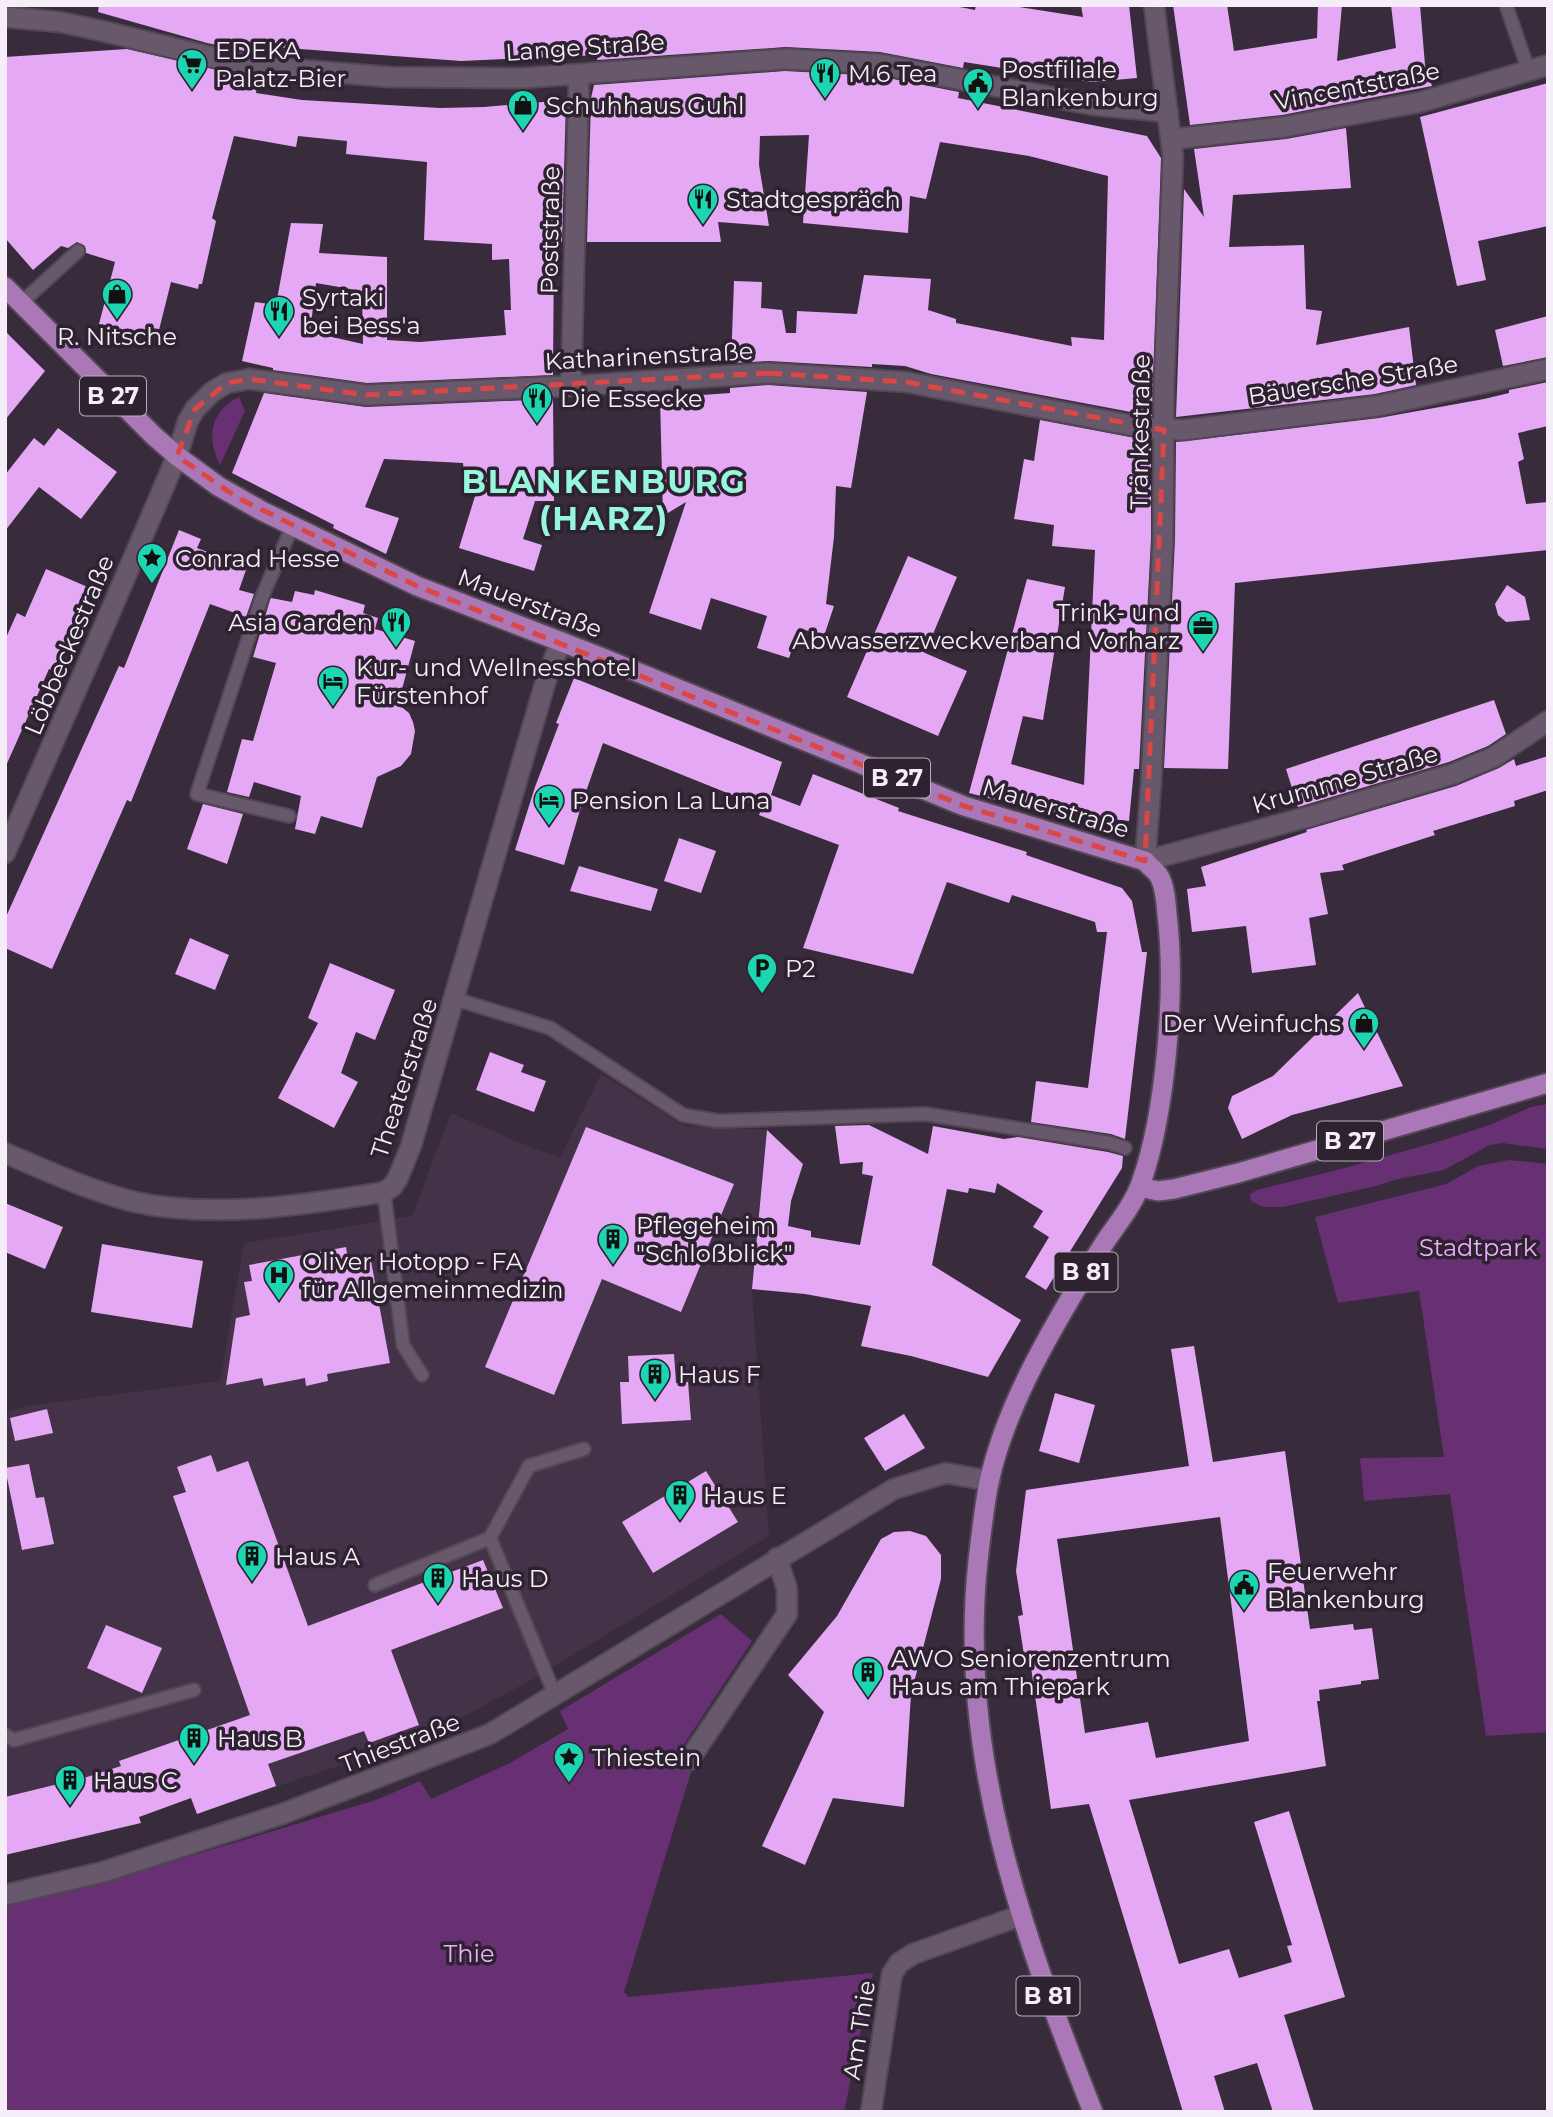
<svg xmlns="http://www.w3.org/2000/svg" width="1553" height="2117" font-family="Montserrat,sans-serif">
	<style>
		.built { fill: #443348 }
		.green { fill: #663073 }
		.building { fill: #e5a8f4; fill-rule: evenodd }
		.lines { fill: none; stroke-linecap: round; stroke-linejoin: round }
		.service-casing { stroke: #524855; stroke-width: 16 }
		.minor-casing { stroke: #524855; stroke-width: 23 }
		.primary-casing { stroke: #524855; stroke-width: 23 }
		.service { stroke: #67596b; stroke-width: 12 }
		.minor { stroke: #67596b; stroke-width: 19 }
		.primary { stroke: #aa78b7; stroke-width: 19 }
		.marked { fill: none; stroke: #db4647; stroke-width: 5; stroke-dasharray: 14 9; stroke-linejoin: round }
		.labels { text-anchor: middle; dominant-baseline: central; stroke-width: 7; stroke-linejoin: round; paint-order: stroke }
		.shield { fill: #2e2231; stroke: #b9b0bc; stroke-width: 2 }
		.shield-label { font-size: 23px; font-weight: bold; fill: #f5edf7 }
		.street-label { font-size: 24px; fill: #f5edf7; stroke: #2e2231 }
		.poi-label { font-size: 24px; fill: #f5edf7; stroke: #2e2231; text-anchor: start }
		.park-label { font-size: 24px; fill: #ecaffb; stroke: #2e2231 }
		.district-label { font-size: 32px; font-weight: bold; letter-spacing: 2px; fill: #96f7dc; stroke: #2e2231 }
	</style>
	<rect width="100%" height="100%" fill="#382b3b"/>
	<!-- built -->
	<path class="built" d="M601,1074L684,1126L767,1130L752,1289L769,1536L533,1679L429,1735L197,1814L191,1798L139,1817L141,1823L5,1855V1413L26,1406L220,1381L244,1243L412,1216L451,1113L518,1142L560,1158Z"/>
	<!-- green -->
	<g class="green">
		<path d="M239,397L245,411L220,465C206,438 210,411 239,397Z"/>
		<path d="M1548,1104V1149L1502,1143L1490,1145L1444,1170L1398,1179L1376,1186L1283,1207H1263L1251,1201L1250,1194L1257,1190L1341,1169L1440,1141L1487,1126L1531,1107Z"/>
		<path d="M1509,1160L1548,1164V1732L1486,1736L1450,1494L1364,1501L1360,1458L1444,1457L1419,1291L1338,1303L1315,1217L1446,1184L1478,1166Z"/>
		<path d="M721,1614L752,1641L679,1752L691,1772L624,1992L628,1997L873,1973L844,2112H5V1906L98,1884L376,1800L420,1781L431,1799L510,1763L568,1729L560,1711Z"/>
	</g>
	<!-- building -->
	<g class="building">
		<path d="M99,5H950L975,10L976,5H1007L1083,17L1081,5H1129L1137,78L1092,82L964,62L963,68L880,52L786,47L597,60L598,55L461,61L260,46L259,54L207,43L98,12Z"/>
		<path d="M1173,5H1227L1234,51L1317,38L1318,5H1342L1337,61L1396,48L1391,5H1420L1425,65L1432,86L1282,115L1190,125Z"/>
		<path d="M127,49L258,79L256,93L302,100L440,108L484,107L566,100L562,243H554L553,375L367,383L273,370V368L242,361L255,302L276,305L291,223L323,224L319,253L387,257V340L420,342L506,335L504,310H511L509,259L492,260V244L424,240L427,162L346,154L347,141L298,136L296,147L234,136L212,218L216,221L202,284H199L198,289L171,282L157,338L99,324L115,262L86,253L85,246L77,242L68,248L61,246L33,270L5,238V57ZM316,283L362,291L363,344L310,332Z"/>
		<path d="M785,71L878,76L959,92L958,98L1147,136L1161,158L1152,416L931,374L905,366L872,364V367L769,361L731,363L734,281L762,282L761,308L782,310L786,333H796L797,311L857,314L864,275L931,279L928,310L956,319V323L1072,346L1071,337L1104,340L1108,176L1029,156L940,142L926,199L910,196L908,233L803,223L809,135L760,136L759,165L769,226L718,222L721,242H587L591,98L594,85Z"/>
		<path d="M1548,83V226L1478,241L1486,280L1457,286L1420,117Z"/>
		<path d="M1346,128L1351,188L1233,195L1229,247L1304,245L1306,309L1322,311L1316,345L1409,327L1416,385L1375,394L1176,417L1184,189L1204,217L1194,149L1286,139Z"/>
		<path d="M1548,316V357L1503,366L1495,330Z"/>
		<path d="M5,331L45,371L5,420Z"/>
		<path d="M1548,382V426L1518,433L1524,459L1518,462L1526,504L1548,502V550L1235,583L1228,769L1164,768L1175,539L1176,442L1379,418L1484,399L1509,393V390Z"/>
		<path d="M768,385L867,392L851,488L836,486L834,537L826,604L834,606L824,636L799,628L789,658L757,648L767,616L711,598L701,630L649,613L686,502L663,516L660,398L730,393V388Z"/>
		<path d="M264,393L366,407L553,399L554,501H535L523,539L542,545L534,571L459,548L480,480L465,481L463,463L384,459L365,507L399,518L386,554L333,528L334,525L232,473Z"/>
		<path d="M1040,420L1151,441V539L1139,769H1134L1129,821L1039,811L969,793L1027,579L1065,587L1043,720L1023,716L1011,764L1084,785L1095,550L1052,546L1054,525L1014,519L1024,459L1034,461Z"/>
		<path d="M58,428L117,472L81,519L39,487L5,531V475L34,438L44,446Z"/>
		<path d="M179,530L201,539L197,548L247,567L239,590L254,594L246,617L210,604L131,802L127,800L52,969L5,948V919L119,666L124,668Z"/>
		<path d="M908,556L957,577L925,653L967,671L938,736L847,697Z"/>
		<path d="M46,569L90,588L54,671L49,669L5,768V640L17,613L25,617Z"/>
		<path d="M1507,585L1525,597L1530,620L1506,622L1498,615L1495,604Z"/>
		<path d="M315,590L365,605L363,613L378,618L375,629L415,641L398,704L409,713L413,722L415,731L411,754L401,766L377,777L362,828L321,816L315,834L295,829L301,796L254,782L249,797L227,792L242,739L253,741L276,663L253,657L270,600L271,598L292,602L295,591L314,595Z"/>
		<path d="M574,678L782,762L771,795L800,806L813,774L899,808L898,811L1027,852L1026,855L1122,888L1132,901L1142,952H1147L1125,1139L1111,1134L1031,1122L1036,1081L1088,1088L1107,932H1097L1095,922L1012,895L1009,903L947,882L913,974L803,948L839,845L759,815L762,807L603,743L582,803L564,865L515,850L535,787L559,724L556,723Z"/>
		<path d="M1494,700L1506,734L1488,746L1449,762L1298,807L1286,769Z"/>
		<path d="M1548,756V790L1514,801L1515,806L1433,831L1435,835L1342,865L1344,870L1320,873L1328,914L1309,918L1316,965L1252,973L1246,926L1192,932L1187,889L1206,886L1201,867L1307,832L1306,830L1456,786L1499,768L1514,759L1516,766Z"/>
		<path d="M203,804L243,814L227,864L187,849Z"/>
		<path d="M679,838L716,851L701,893L664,881Z"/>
		<path d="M579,866L658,889L651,911L570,891Z"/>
		<path d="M190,938L229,955L215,990L175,974Z"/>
		<path d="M330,963L395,990L375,1040L356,1032L341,1073L358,1082L334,1128L278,1098L318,1023L308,1018Z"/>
		<path d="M1358,993L1403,1086L1292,1115L1242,1139L1228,1108L1232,1096L1273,1076Z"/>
		<path d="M490,1052L524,1065L521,1072L546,1081L534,1112L476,1090Z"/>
		<path d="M869,1125L928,1154L933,1126L1004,1139L1018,1137L1108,1152L1123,1156L1122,1168L1046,1290L1025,1277L1049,1237L1033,1227L1043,1211L997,1183L995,1193L969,1188L968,1193L947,1189L932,1265L1021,1320L988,1377L911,1356L861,1346L871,1306L805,1294L752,1289L767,1130L803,1164L791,1201L788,1226L811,1231V1237L860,1245L873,1176L862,1174L863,1162L840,1164L835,1126Z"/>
		<path d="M586,1127L734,1184L681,1312L602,1279L554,1395L485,1367Z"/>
		<path d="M5,1203L63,1227L45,1269L5,1252Z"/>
		<path d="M102,1244L203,1261L192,1328L91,1312Z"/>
		<path d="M346,1247L349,1266L371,1261L390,1363L327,1374L328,1381L306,1386L305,1378L264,1386L262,1378L226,1385L236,1318L250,1315L244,1282L252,1281L249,1265Z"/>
		<path d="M1194,1346L1213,1462L1285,1451L1310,1629L1353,1624L1354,1630L1372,1628L1379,1679L1361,1681V1684L1319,1690L1320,1701H1317L1326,1766L1129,1800L1179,1964L1229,1949L1239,1978L1292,1962L1287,1946L1292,1945L1254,1822L1289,1811L1345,1997L1284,2015L1314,2112H1273L1257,2063L1214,2076L1225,2112H1183L1089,1804L1051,1809L1031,1667L1026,1668L1018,1616L1023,1615L1016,1571L1026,1490L1189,1466L1171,1349ZM1220,1517L1249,1741L1156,1758L1148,1722L1085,1733L1057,1539Z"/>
		<path d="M674,1354L676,1383L688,1382L691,1420L622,1424L620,1382H629L628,1356Z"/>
		<path d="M1055,1393L1095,1405L1079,1463L1039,1451Z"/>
		<path d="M47,1409L53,1433L15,1441L10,1418Z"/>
		<path d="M904,1414L925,1448L885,1471L864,1438Z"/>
		<path d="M211,1455L217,1472L248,1461L308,1626L483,1560L503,1608L391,1650L419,1725L369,1743L364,1731L268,1764L276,1786L197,1814L191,1798L139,1817L141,1823L5,1855V1797L87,1777L121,1766L119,1761L250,1715L173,1496L186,1492L177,1467Z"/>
		<path d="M29,1464L36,1498L44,1497L54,1544L22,1550L5,1468Z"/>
		<path d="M706,1471L738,1522L653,1573L622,1522Z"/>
		<path d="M910,1531L926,1536L941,1555V1579L911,1694L904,1807L833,1798L805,1865L762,1846L824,1712L788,1675L837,1616L881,1539L894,1532Z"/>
		<path d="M106,1625L162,1648L142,1693L87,1668Z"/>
	</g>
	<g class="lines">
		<!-- service casing -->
		<g class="service-casing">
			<g id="service">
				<path d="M1506,5L1529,72"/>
				<path d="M21,303L78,251"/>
				<path d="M289,816L197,794L262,597L292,527"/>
				<path d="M455,999L550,1028L683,1115L718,1121L925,1114L1110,1143L1125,1148"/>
				<path d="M384,1192L403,1345L422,1375"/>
				<path d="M375,1585L490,1538"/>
				<path d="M555,1695L490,1538L529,1466L584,1449"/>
				<path d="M5,1735L14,1740L194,1690"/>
			</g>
		</g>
		<!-- minor casing -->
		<g class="minor-casing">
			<g id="minor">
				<path d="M1154,5L1173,157L1164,386L1163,539L1151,784L1145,861L1315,815L1453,774L1494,757L1548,721"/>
				<path d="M5,17L60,22L98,30L245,65L264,67L390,77L523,78L785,59L879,64L1093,105L1168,112"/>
				<path d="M1173,139L1284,127L1421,102L1548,65"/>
				<path d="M571,386L579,75"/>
				<path d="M5,853L109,615L177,456L188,421L195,409L212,392L227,383L249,379L366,395L571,386L768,373L906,382L1145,428L1183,430L1377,406L1548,369"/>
				<path d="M5,1153C48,1171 90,1191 135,1202C212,1219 306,1205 384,1192L392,1187L398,1178L411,1146L546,680L561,641"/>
				<path d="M689,1760L787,1614V1589L777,1558"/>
				<path d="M5,1895L103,1872L282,1814L490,1734L894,1489L946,1473L990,1481"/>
				<path d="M871,2112L892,1974L899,1963L913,1954L1022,1915"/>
			</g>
		</g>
		<!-- primary casing -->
		<g class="primary-casing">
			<g id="primary">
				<path d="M5,287L154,436L177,456L218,486L262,511L417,586L598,656L964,806L1145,861C1149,866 1156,871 1159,876C1165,886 1166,902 1167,914C1176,989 1166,1112 1141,1183C1134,1203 1119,1222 1107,1239C1097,1254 1088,1269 1079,1284C1043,1344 1004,1413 989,1482C984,1508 981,1535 978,1561C957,1754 1023,1935 1093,2112"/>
				<path d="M1140,1187L1158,1191L1174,1189L1238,1173L1548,1083"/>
			</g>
		</g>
		<!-- service -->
		<use href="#service" class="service"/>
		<!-- minor -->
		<use href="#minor" class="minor"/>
		<!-- primary -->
		<use href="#primary" class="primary"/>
	</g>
	<!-- marked area -->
	<path class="marked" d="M768,373L906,382L1164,430L1145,861L964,806L417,586L238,498L177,456L195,409L227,383L249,379L366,395Z"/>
	<!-- icons -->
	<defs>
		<g id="supermarket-pin" transform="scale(1.575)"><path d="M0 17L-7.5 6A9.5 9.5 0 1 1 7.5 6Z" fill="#1cd5b1" stroke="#2e2231"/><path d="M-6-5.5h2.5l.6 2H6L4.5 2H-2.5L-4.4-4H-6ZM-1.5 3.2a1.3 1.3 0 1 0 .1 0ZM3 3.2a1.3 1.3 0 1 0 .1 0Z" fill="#111"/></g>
		<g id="restaurant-pin" transform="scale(1.575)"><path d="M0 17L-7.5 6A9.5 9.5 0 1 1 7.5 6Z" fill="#1cd5b1" stroke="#2e2231"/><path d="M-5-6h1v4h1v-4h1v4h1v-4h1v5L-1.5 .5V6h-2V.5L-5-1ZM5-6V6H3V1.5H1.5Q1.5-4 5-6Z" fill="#111"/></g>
		<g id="civic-pin" transform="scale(1.575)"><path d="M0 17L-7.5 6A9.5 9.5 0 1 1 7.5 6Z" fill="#1cd5b1" stroke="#2e2231"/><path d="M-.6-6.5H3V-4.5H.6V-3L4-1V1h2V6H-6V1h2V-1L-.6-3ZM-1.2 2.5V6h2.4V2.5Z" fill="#111"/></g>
		<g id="shop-pin" transform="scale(1.575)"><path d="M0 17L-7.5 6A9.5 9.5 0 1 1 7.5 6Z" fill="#1cd5b1" stroke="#2e2231"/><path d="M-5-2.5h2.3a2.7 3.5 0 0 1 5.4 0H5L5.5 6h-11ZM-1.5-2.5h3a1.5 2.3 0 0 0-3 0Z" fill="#111"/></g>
		<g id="sight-pin" transform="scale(1.575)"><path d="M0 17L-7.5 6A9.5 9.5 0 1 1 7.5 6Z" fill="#1cd5b1" stroke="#2e2231"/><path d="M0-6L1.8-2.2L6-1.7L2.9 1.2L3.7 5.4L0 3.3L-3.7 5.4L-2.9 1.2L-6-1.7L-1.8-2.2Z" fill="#111"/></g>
		<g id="office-pin" transform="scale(1.575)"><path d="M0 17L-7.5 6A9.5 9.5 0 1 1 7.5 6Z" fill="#1cd5b1" stroke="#2e2231"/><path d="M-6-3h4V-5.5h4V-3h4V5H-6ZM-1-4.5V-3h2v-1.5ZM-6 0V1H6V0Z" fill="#111"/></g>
		<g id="hotel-pin" transform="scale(1.575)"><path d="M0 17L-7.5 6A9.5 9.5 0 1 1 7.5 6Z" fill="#1cd5b1" stroke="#2e2231"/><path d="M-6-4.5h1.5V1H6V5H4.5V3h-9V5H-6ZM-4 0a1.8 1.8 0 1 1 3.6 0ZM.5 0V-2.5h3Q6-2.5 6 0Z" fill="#111"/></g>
		<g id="parking-pin" transform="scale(1.575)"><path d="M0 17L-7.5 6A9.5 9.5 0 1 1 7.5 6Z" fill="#1cd5b1" stroke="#2e2231"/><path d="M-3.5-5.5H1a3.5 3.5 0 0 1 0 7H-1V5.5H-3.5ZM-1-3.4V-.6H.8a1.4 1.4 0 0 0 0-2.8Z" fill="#111"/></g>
		<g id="building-pin" transform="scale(1.575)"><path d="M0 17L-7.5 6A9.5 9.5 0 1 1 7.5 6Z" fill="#1cd5b1" stroke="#2e2231"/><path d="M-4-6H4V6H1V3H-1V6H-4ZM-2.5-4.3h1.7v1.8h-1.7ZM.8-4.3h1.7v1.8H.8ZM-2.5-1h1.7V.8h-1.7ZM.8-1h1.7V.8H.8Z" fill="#111"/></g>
		<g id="hospital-pin" transform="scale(1.575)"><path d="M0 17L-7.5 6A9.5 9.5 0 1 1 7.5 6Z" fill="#1cd5b1" stroke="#2e2231"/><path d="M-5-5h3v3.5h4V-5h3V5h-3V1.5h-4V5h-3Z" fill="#111"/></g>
	</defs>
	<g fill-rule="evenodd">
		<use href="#supermarket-pin" x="192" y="64"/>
		<use href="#restaurant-pin" x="825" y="73"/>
		<use href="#civic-pin" x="978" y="83"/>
		<use href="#shop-pin" x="523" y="105"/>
		<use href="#restaurant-pin" x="703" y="199"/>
		<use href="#shop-pin" x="117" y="294"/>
		<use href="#restaurant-pin" x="279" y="311"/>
		<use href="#restaurant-pin" x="537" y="398"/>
		<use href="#sight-pin" x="152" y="558"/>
		<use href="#restaurant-pin" x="396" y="622"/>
		<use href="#office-pin" x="1203" y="626"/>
		<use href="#hotel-pin" x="333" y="681"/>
		<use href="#hotel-pin" x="549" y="800"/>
		<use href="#parking-pin" x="762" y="968"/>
		<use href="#shop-pin" x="1364" y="1023"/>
		<use href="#building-pin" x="613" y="1239"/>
		<use href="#hospital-pin" x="279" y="1275"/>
		<use href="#building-pin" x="655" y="1374"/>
		<use href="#building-pin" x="680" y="1495"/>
		<use href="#building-pin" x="252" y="1556"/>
		<use href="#building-pin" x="438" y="1578"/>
		<use href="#civic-pin" x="1244" y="1585"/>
		<use href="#building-pin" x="868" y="1672"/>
		<use href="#building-pin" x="194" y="1738"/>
		<use href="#sight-pin" x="569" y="1757"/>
		<use href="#building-pin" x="70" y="1780"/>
	</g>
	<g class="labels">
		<!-- shield labels -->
		<g class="shield">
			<rect x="80" y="376.5" width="66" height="39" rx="5"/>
			<rect x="864" y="758.5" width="66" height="39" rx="5"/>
			<rect x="1317" y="1121.5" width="66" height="39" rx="5"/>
			<rect x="1054.5" y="1252.5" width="63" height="39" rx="5"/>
			<rect x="1016.5" y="1976.5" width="63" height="39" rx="5"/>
		</g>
		<g class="shield-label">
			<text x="113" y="396">B 27</text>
			<text x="897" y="778">B 27</text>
			<text x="1350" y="1141">B 27</text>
			<text x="1086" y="1272">B 81</text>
			<text x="1048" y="1996">B 81</text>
		</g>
		<!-- street labels -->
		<g class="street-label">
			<text transform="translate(585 47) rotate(-4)">Lange Straße</text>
			<text transform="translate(1357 86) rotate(-11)">Vincentstraße</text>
			<text transform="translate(550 230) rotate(-89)">Poststraße</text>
			<text transform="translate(649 356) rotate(-3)">Katharinenstraße</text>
			<text transform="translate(1353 380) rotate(-9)">Bäuersche Straße</text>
			<text transform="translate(1140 432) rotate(-89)">Tränkestraße</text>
			<text transform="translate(530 603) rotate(21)">Mauerstraße</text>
			<text transform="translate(69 645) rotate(-67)">Löbbeckestraße</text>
			<text transform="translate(1345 779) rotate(-16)">Krumme Straße</text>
			<text transform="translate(1056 808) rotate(17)">Mauerstraße</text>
			<text transform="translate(404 1078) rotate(-72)">Theaterstraße</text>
			<text transform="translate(400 1743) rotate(-21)">Thiestraße</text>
			<text transform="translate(859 2030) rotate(-81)">Am Thie</text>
		</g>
		<!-- poi labels -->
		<g class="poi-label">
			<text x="215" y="50">EDEKA<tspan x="215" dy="28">Palatz-Bier</tspan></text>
			<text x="1001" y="69">Postfiliale<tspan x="1001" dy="28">Blankenburg</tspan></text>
			<text x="848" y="73">M.6 Tea</text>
			<text x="546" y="105">Schuhhaus Guhl</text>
			<text x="726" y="199">Stadtgespräch</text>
			<text x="302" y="297">Syrtaki<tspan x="302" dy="28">bei Bess'a</tspan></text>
			<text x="117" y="336" text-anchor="middle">R. Nitsche</text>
			<text x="560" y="398">Die Essecke</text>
			<text x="175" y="558">Conrad Hesse</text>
			<text x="1180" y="612" text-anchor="end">Trink- und<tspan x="1180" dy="28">Abwasserzweckverband Vorharz</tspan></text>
			<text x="373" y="622" text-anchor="end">Asia Garden</text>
			<text x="356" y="667">Kur- und Wellnesshotel<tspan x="356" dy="28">Fürstenhof</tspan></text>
			<text x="572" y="800">Pension La Luna</text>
			<text x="785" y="968">P2</text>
			<text x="1341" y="1023" text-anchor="end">Der Weinfuchs</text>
			<text x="636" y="1225">Pflegeheim<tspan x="636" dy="28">"Schloßblick"</tspan></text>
			<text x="302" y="1261">Oliver Hotopp - FA<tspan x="302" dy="28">für Allgemeinmedizin</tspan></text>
			<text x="678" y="1374">Haus F</text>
			<text x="703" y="1495">Haus E</text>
			<text x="275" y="1556">Haus A</text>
			<text x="1267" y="1571">Feuerwehr<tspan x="1267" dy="28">Blankenburg</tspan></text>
			<text x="461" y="1578">Haus D</text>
			<text x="891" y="1658">AWO Seniorenzentrum<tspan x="891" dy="28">Haus am Thiepark</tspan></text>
			<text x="217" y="1738">Haus B</text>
			<text x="592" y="1757">Thiestein</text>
			<text x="93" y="1780">Haus C</text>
		</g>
		<!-- park labels -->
		<g class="park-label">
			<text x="1478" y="1247">Stadtpark</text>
			<text x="469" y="1953">Thie</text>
		</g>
		<!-- district labels -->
		<g class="district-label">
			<text x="604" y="481">BLANKENBURG<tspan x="604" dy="37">(HARZ)</tspan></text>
		</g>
	</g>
	<!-- border -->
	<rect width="1553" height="2117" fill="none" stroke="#f5edf7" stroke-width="14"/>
</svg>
